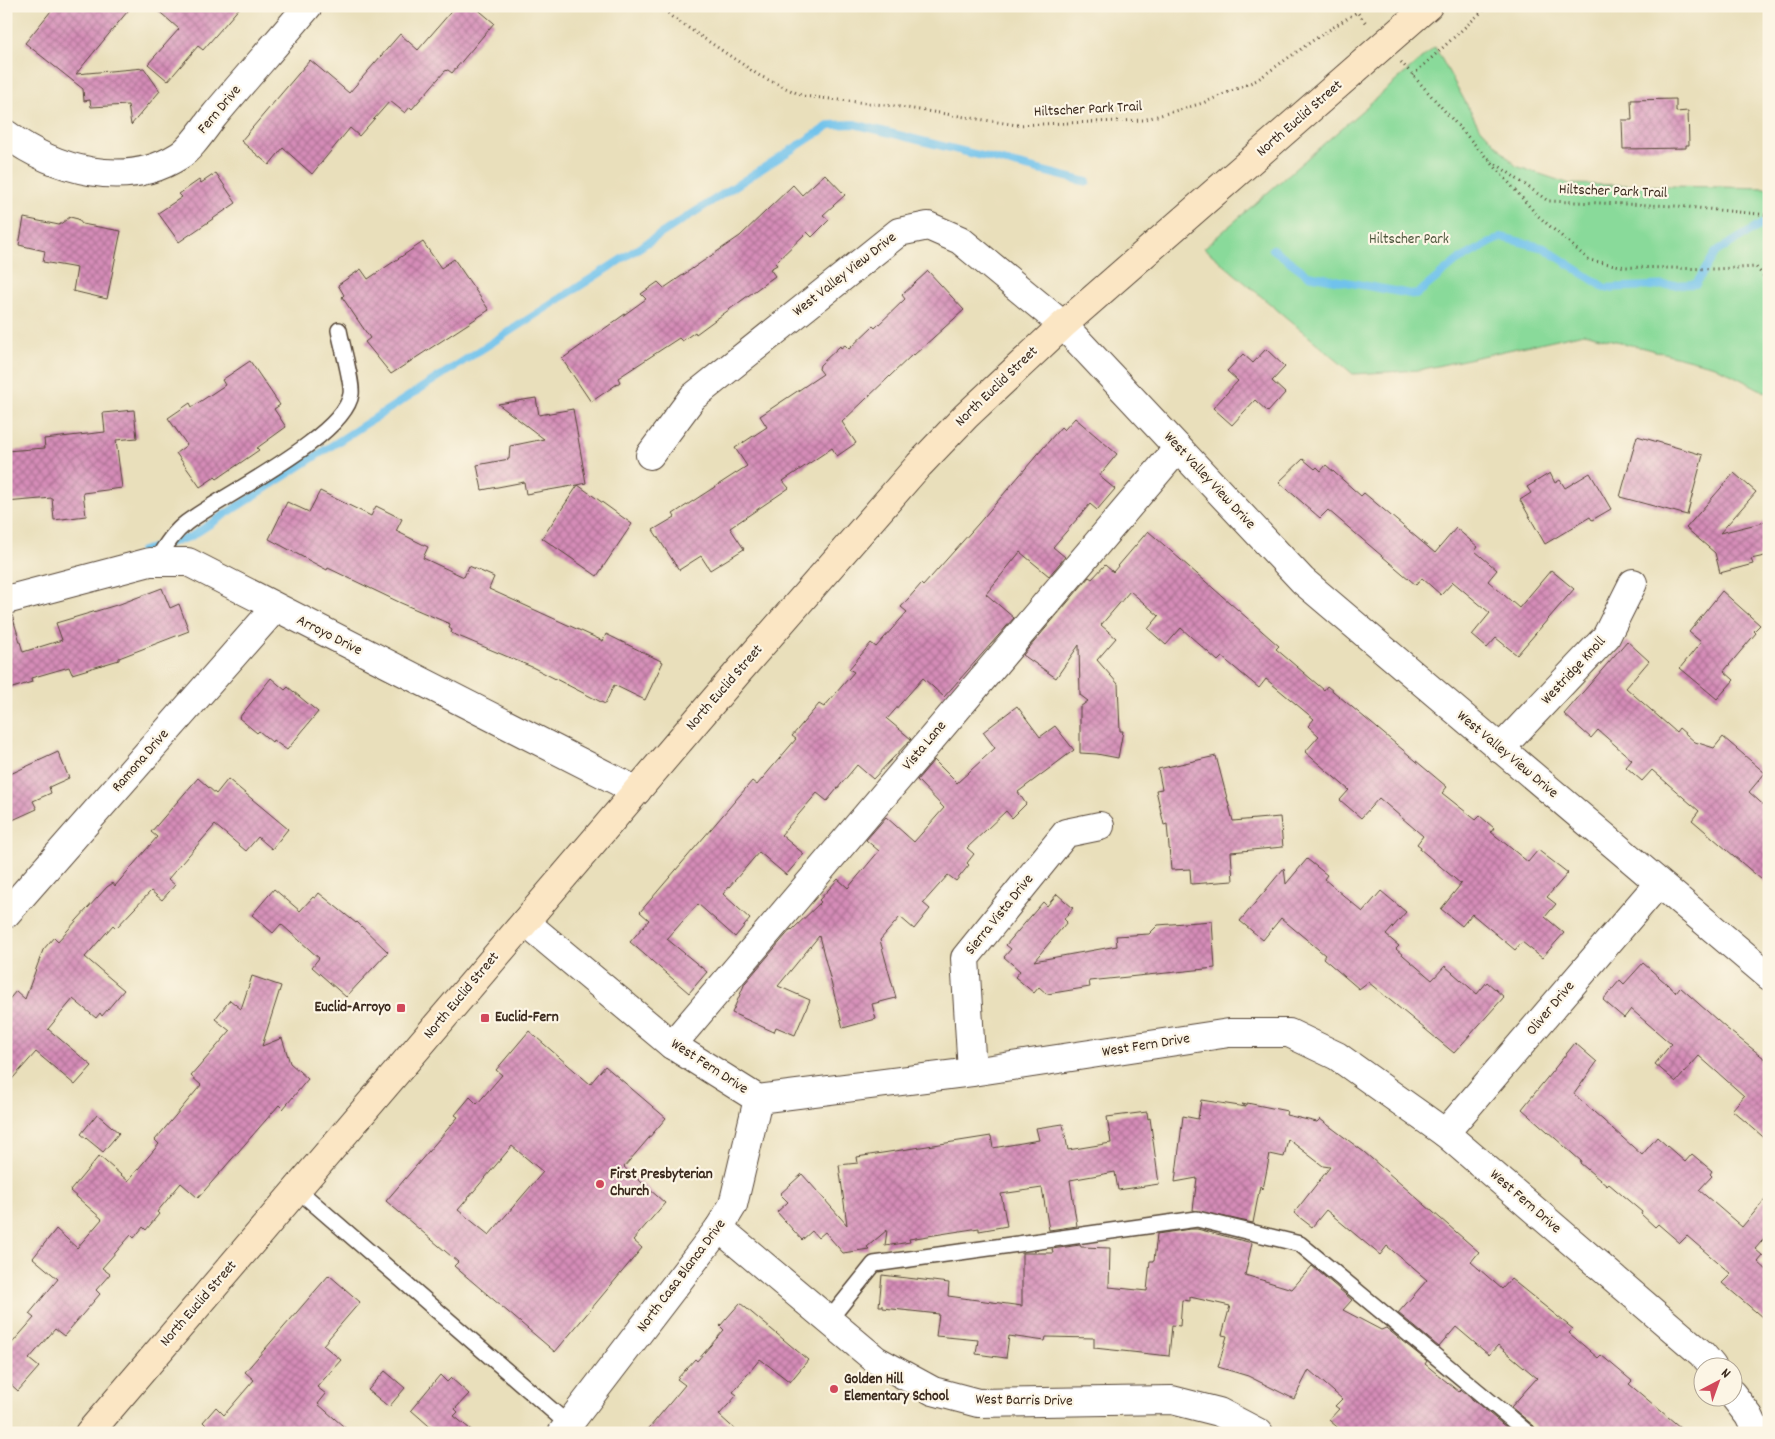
<svg xmlns="http://www.w3.org/2000/svg" width="1775" height="1439" font-family="Dekko,sans-serif">
	<style>
		.green { fill: #89da9a; stroke: #62825c }
		.lines { fill: none; stroke-linecap: round; stroke-linejoin: round }
		.stream { stroke: #70c2ec; stroke-width: 8 }
		.building { fill: url(#building-cross-hatch); fill-rule: evenodd }
		.service-casing { stroke: #554536; stroke-width: 18 }
		.minor-casing { stroke: #554536; stroke-width: 30 }
		.secondary-casing { stroke: #554536; stroke-width: 30 }
		.path { stroke: #554536; stroke-width: 3; stroke-dasharray: 1 4; stroke-linecap: butt }
		.service { stroke: #fff; stroke-width: 15 }
		.minor { stroke: #fff; stroke-width: 28 }
		.secondary { stroke: #fbe6c4; stroke-width: 28 }
		.poi-dot { fill: #d1495b; stroke: #fcf5e5; stroke-width: 2 }
		.labels { text-anchor: middle; dominant-baseline: central; stroke-width: 4.5; stroke-linejoin: round; paint-order: stroke }
		.street-label { font-size: 15px; fill: #3b2a1e; stroke: #fcf5e5 }
		.park-label { font-size: 15px; fill: #4e563d; stroke: #fcf5e5 }
		.poi-label { font-size: 15px; font-weight: bold; fill: #3b2a1e; stroke: #fcf5e5; text-anchor: start }
	</style>
	<defs>
		<pattern id="building-cross-hatch" width="8" height="8" patternUnits="userSpaceOnUse" patternTransform="scale(1.25)"><rect width="8" height="8" fill="#d58cb8"/><path d="M0 0l8 8M0 8l8-8" fill="none" stroke="#ae7395"/></pattern>
	</defs>
	<rect width="100%" height="100%" fill="#fcf5e5"/>
	<filter id="ink" filterUnits="userSpaceOnUse"><feTurbulence type="fractalNoise" baseFrequency=".02" numOctaves="2"/><feDisplacementMap in="SourceGraphic" scale="10" xChannelSelector="R" yChannelSelector="G"/><feConvolveMatrix kernelMatrix="1 2 1 2 8 2 1 2 1" color-interpolation-filters="sRGB"/></filter>
	<filter id="wash" filterUnits="userSpaceOnUse"><feTurbulence type="fractalNoise" baseFrequency=".0096" numOctaves="4" result="noise"/><feDisplacementMap in="SourceGraphic" scale="20" xChannelSelector="R" yChannelSelector="G"/><feGaussianBlur stdDeviation="1.12" result="paint"/><feColorMatrix in="noise" values="0 0 0 0 0 0 0 0 0 0 0 0 0 0 0 0 0 1.4 0 .05"/><feComposite in="paint" operator="in"/></filter>
	<g filter="url(#wash)">
		<rect width="100%" height="100%" fill="#e9dfbb"/>
		<!-- green -->
		<path class="green" d="M1435,47L1478,125L1516,166L1570,184L1769,188V394L1715,366L1584,333L1419,370L1353,374L1204,248Z"/>
		<g class="lines">
			<!-- stream -->
			<g class="stream">
				<path d="M1273,249L1308,275L1416,295L1457,261L1501,237L1544,248L1605,288L1696,284L1716,252L1769,220"/>
				<path d="M142,551L190,537L830,125L854,124L1087,182"/>
			</g>
		</g>
		<g id="blocks">
			<!-- building -->
			<g class="building">
				<path d="M55,6H132L76,74L144,68L160,91L131,125L128,105L91,107L90,100L84,101L83,89L25,43Z"/>
				<path d="M153,6H241L203,50L198,46L168,81L148,64L179,29Z"/>
				<path d="M456,6H474L494,23L452,73L448,70L445,71L412,109L410,107L405,113L390,101L359,136L350,128L312,174L283,148L269,165L241,141L310,60L349,93L400,34L418,50Z"/>
				<path d="M1676,99V112L1688,111L1689,145H1686V148L1623,149L1622,120H1632L1631,100Z"/>
				<path d="M216,173L236,203L179,242L158,213L182,197L179,194L199,180L201,183Z"/>
				<path d="M825,174L845,195L823,215L829,220L812,237L807,232L775,263L777,265L770,269L775,276L696,334L695,332L682,341L679,338L618,378L620,382L591,402L562,359L646,299L641,294L658,282L664,288L740,236L793,185L802,195Z"/>
				<path d="M70,217L78,219L82,224L121,231L107,299L73,291L77,268L43,262L45,251L19,245L24,218L59,225Z"/>
				<path d="M423,242L441,268L454,259L489,310L391,374L365,342L370,338L342,297L344,295L338,285L361,269L368,279Z"/>
				<path d="M928,271L964,310L914,355L913,354L842,422L856,443L837,456L832,448L783,481L789,488L730,528L744,549L710,570L701,556L679,570L653,530L675,517L673,514L747,466L735,448L767,427L760,416L823,374L819,369L820,365L840,346L841,348L845,345L849,349L873,326L875,328L905,299L902,295Z"/>
				<path d="M1266,349L1285,367L1272,381L1285,393L1268,412L1255,400L1232,425L1213,408L1238,381L1227,371L1243,354L1253,363Z"/>
				<path d="M250,361L280,405L274,409L286,427L257,448L259,450L217,479L215,477L200,487L176,453L187,445L168,418L190,403L192,407L225,385L222,380Z"/>
				<path d="M536,398L539,415L573,409L586,483L578,485L632,524L597,576L542,538L578,485L526,494L524,482L482,490L477,465L509,459L510,446L544,439L498,404Z"/>
				<path d="M134,410L137,438L116,440L122,488L83,493L86,516L54,520L52,498L6,502V451L45,448L44,439L105,432L103,413Z"/>
				<path d="M1075,418L1117,454L1099,476L1115,489L1097,510L1090,504L1053,547L1065,557L1049,576L1020,552L986,594L1014,618L944,697L923,678L887,719L911,739L873,779L857,765L827,801L817,793L781,835L804,854L786,875L759,852L723,894L750,919L735,937L698,904L667,939L707,972L689,993L630,942L649,920L640,912L752,781L757,785L796,739L792,736L819,704L824,707L854,672L849,669L871,643L876,647L907,612L901,607L921,584L923,586L978,524L1061,427L1064,430Z"/>
				<path d="M1637,436L1703,455L1687,515L1620,497Z"/>
				<path d="M1303,459L1315,469L1317,467L1321,471L1326,465L1361,496L1364,493L1435,553L1456,528L1478,547L1475,551L1497,570L1488,581L1519,608L1551,570L1574,589L1517,655L1496,638L1487,648L1472,635L1490,613L1453,582L1441,595L1422,578L1416,585L1328,510L1320,518L1279,482Z"/>
				<path d="M1550,473L1555,483L1560,480L1565,488L1590,473L1611,509L1592,520L1590,517L1545,544L1520,500L1531,493L1527,487Z"/>
				<path d="M1734,473L1756,492L1720,533L1769,521V555L1751,559L1753,564L1720,573L1715,553L1686,528Z"/>
				<path d="M320,491L371,516L376,506L402,519L396,531L428,547L423,558L464,577L469,566L494,577L489,589L603,641L606,634L663,662L645,700L614,685L605,704L532,667L451,633L452,630L449,628L450,624L401,603L328,568L327,570L269,539L287,502L309,512Z"/>
				<path d="M1148,531L1279,646L1276,649L1324,690L1327,686L1447,787L1442,793L1476,820L1480,816L1494,828L1491,832L1528,862L1538,850L1568,873L1547,897L1556,904L1545,917L1564,933L1542,958L1522,942L1515,950L1472,914L1462,926L1441,909L1461,884L1420,849L1421,847L1417,844L1423,836L1379,798L1361,818L1340,800L1349,790L1305,752L1319,736L1308,726L1314,719L1266,679L1259,688L1222,657L1218,661L1181,628L1166,645L1148,629L1159,616L1130,591L1101,625L1116,638L1097,660L1118,684L1120,731H1123L1118,758L1097,754L1080,753V707L1088,701L1080,695L1079,645L1056,678L1023,655L1089,577L1092,579L1105,565L1113,572Z"/>
				<path d="M162,588L170,608L179,604L189,631L119,658V660L72,674L69,667L31,678L32,682L6,690V615H12L23,652L62,640L56,623L120,604Z"/>
				<path d="M1722,591L1760,625L1754,631L1756,633L1724,671L1734,680L1717,699L1680,668L1701,642L1689,632Z"/>
				<path d="M1627,641L1649,661L1626,688L1676,732L1679,728L1695,742L1714,748L1723,737L1765,773L1749,792L1769,810V886L1692,820L1699,811L1652,770L1642,781L1626,767L1632,760L1598,730L1591,738L1564,714Z"/>
				<path d="M271,678L285,690L288,687L318,712L287,750L273,740L272,742L259,731L257,733L239,718Z"/>
				<path d="M1017,706L1040,737L1055,726L1074,750L1018,792L1026,804L1012,818L1006,811L967,848L974,854L967,863L969,865L956,881L948,875L923,903L930,909L914,929L900,917L880,940L896,998L872,1004L876,1019L843,1028L819,936L778,986L810,1000L795,1035L776,1027L774,1032L732,1013L745,983L791,929L792,930L821,902L819,900L838,879L848,888L879,851L866,840L886,817L914,842L944,808L917,780L934,760L957,783L995,748L983,732Z"/>
				<path d="M58,752L69,778L49,787L51,793L33,801L37,809L6,823V776Z"/>
				<path d="M1216,756L1233,821L1280,817L1283,847L1231,852L1233,881L1191,884L1190,869L1171,870L1167,824L1164,825L1156,790L1162,789L1158,769Z"/>
				<path d="M198,778L216,794L228,779L288,829L272,849L258,837L246,851L215,825L168,879L175,885L162,900L151,891L116,928L113,925L85,957L124,990L102,1016L100,1013L96,1018L73,999L48,1029L92,1066L75,1085L36,1052L6,1086V1003L16,991L25,999L43,950L54,937L58,941L107,887L113,883L115,886L157,837L151,832Z"/>
				<path d="M1307,859L1327,875L1324,879L1363,912L1381,891L1406,912L1386,935L1399,946L1396,949L1432,980L1445,966L1477,994L1487,982L1504,997L1454,1053L1368,982L1359,989L1323,958L1325,955L1281,918L1263,940L1240,921L1284,868L1286,884Z"/>
				<path d="M274,889L300,911L313,897L315,898L319,893L356,923L357,922L388,952L346,997L312,967L319,958L281,924L273,933L252,915Z"/>
				<path d="M1057,894L1073,908L1064,919L1067,922L1034,961L1117,946L1116,936L1149,934L1158,925L1212,921L1215,968L1089,981L1090,987L1047,994L1039,987L1034,993L1015,977L1020,971L1004,957L1011,949L1006,945L1043,902L1047,906Z"/>
				<path d="M1643,963L1676,992L1680,987L1726,1028L1769,1062V1142L1732,1110L1744,1096L1699,1056L1676,1082L1655,1064L1671,1044L1631,1009L1624,1018L1603,1000L1620,980L1624,984Z"/>
				<path d="M252,976L281,986L262,1046L282,1038L290,1063L308,1079L283,1109L279,1105L198,1198L181,1183L157,1212L159,1214L146,1230L143,1227L134,1238L131,1235L102,1268L110,1274L96,1290L100,1294L64,1336L55,1329L29,1359L39,1367L18,1391L6,1380V1350L34,1318L29,1314L58,1279L33,1258L56,1229L77,1248L102,1219L70,1191L99,1156L128,1181L159,1144L155,1140L201,1085L191,1076L230,1031L215,1019L230,1000L241,1009Z"/>
				<path d="M529,1031L590,1084L605,1066L666,1118L624,1167L665,1203L633,1240L642,1248L555,1352L454,1266L458,1262L386,1201L458,1117L455,1115L470,1097L477,1104L502,1075L496,1070ZM512,1146L543,1172L489,1235L458,1210Z"/>
				<path d="M1575,1043L1597,1062L1574,1094L1642,1155L1657,1137L1685,1162L1692,1154L1712,1171L1710,1174L1712,1176L1699,1190L1742,1227L1769,1195V1233L1755,1249L1763,1256L1758,1262L1769,1272V1323L1722,1283L1731,1274L1687,1236L1680,1243L1658,1224L1655,1227L1641,1214L1642,1212L1609,1184L1607,1186L1580,1163L1581,1161L1522,1109Z"/>
				<path d="M1201,1100L1246,1107L1242,1104L1247,1105V1103L1287,1111L1286,1115L1317,1122L1320,1119L1364,1152L1479,1252L1471,1262L1502,1289L1511,1279L1573,1329L1569,1333L1598,1358L1601,1355L1632,1381L1629,1384L1687,1433H1537L1534,1426L1511,1407L1537,1378L1498,1345L1489,1355L1456,1327L1439,1347L1398,1313L1427,1280L1387,1246L1380,1255L1326,1210L1312,1227L1294,1213L1330,1167L1323,1166L1288,1139L1284,1157L1270,1154L1263,1189L1260,1186L1253,1223L1193,1210L1197,1178L1175,1182L1183,1116L1198,1119Z"/>
				<path d="M1147,1112L1148,1119L1150,1118L1159,1184L1118,1190L1115,1172L1070,1180L1077,1226L1049,1230L1042,1188L1001,1194L1007,1226L979,1231V1228L909,1239L910,1242L885,1246L887,1230L867,1247L869,1249L843,1253L825,1232L818,1238L812,1231L802,1240L777,1212L788,1202L780,1194L802,1174L847,1225L839,1165L858,1163L857,1157L991,1136L993,1148L1039,1140L1036,1128L1063,1124L1068,1150L1111,1143L1107,1117Z"/>
				<path d="M97,1114L119,1133L103,1152L81,1134Z"/>
				<path d="M1190,1229H1197L1252,1243L1245,1275L1292,1289L1312,1266L1352,1300L1343,1310L1381,1330L1386,1328L1427,1361L1425,1364L1459,1392L1461,1390L1513,1433H1344L1329,1420L1339,1409L1335,1406L1342,1399L1309,1370L1294,1399L1248,1376L1218,1367L1227,1336L1222,1335L1230,1306L1190,1297V1301L1182,1300L1180,1326L1172,1325L1169,1356L1094,1348V1338L1046,1337L1045,1341L1009,1336L1006,1358L976,1354L978,1340L936,1336L939,1314L883,1308V1306H879L882,1275L949,1283L948,1296L1022,1306V1253H1053L1052,1249L1080,1245L1081,1247L1110,1248L1109,1287L1147,1291L1150,1261H1154L1157,1234Z"/>
				<path d="M329,1275L360,1302L323,1345L341,1360L317,1387L326,1394L318,1404L351,1433H209L211,1430L203,1422L216,1407L224,1415L254,1380L245,1372Z"/>
				<path d="M740,1303L808,1360L790,1382L760,1359L733,1392L737,1395L719,1415L739,1433H645L685,1385L677,1379L695,1359L697,1361L724,1330L720,1326Z"/>
				<path d="M385,1371L405,1388L389,1407L368,1390Z"/>
				<path d="M440,1375L447,1382L451,1378L469,1394L455,1409L458,1412L454,1416L475,1433H437L411,1410Z"/>
			</g>
		</g>
	</g>
	<g filter="url(#ink)">
		<use href="#blocks" fill-opacity="0" stroke="#554536" stroke-width="1"/>
		<g class="lines">
			<!-- service casing -->
			<g class="service-casing">
				<g id="service">
					<path d="M156,562C164,547 173,533 186,523C221,496 345,437 351,394C353,384 341,342 339,330"/>
					<path d="M297,1189L569,1425"/>
					<path d="M829,1320L874,1264L1197,1219L1300,1244L1528,1433"/>
				</g>
			</g>
			<!-- minor casing -->
			<g class="minor-casing">
				<g id="minor">
					<path d="M6,134C55,170 125,190 179,156C191,149 205,127 214,116C245,79 277,43 308,6"/>
					<path d="M650,455L693,397L899,232L928,226L960,240L1063,325L1303,581L1769,976"/>
					<path d="M6,600L150,562H188L637,791"/>
					<path d="M1500,749L1606,637L1633,583"/>
					<path d="M6,914L275,608"/>
					<path d="M525,922L672,1045L758,1099L972,1072L1229,1033H1289L1337,1056L1445,1133L1702,1354L1712,1366"/>
					<path d="M672,1045L1178,448"/>
					<path d="M972,1072L965,958L1066,833L1100,826"/>
					<path d="M1445,1133L1658,884"/>
					<path d="M719,1228L876,1360L933,1391L978,1403L1172,1400L1219,1412L1259,1433"/>
					<path d="M1732,1394L1749,1416L1757,1433"/>
					<path d="M562,1433L719,1228L733,1205L758,1099"/>
				</g>
			</g>
			<!-- secondary casing -->
			<g class="secondary-casing">
				<path id="secondary" d="M89,1433L739,671L919,465L966,416L1063,325L1428,6"/>
			</g>
			<!-- path -->
			<g class="path">
				<path d="M661,6L672,17L760,76L803,96L894,106L1017,125L1143,120L1203,103L1257,80L1315,39L1357,12L1367,24"/>
				<path d="M1401,62L1485,156L1548,201L1677,206L1769,215"/>
				<path d="M1413,75L1488,6"/>
				<path d="M1489,160L1537,215L1589,260L1625,267L1714,269L1756,267L1769,282"/>
			</g>
			<!-- service -->
			<use href="#service" class="service"/>
			<!-- minor -->
			<use href="#minor" class="minor"/>
			<!-- secondary -->
			<use href="#secondary" class="secondary"/>
		</g>
	</g>
	<!-- markers -->
	<g class="poi-dot">
		<rect x="396" y="1003" width="10" height="10" rx="2.5"/>
		<rect x="480" y="1013" width="10" height="10" rx="2.5"/>
		<circle cx="600" cy="1184" r="5"/>
		<circle cx="834" cy="1389" r="5"/>
	</g>
	<g class="labels">
		<!-- street labels -->
		<g class="street-label">
			<text transform="translate(220 110) rotate(-50)">Fern Drive</text>
			<text transform="translate(1088 110) rotate(-3)">Hiltscher Park Trail</text>
			<text transform="translate(1300 119) rotate(-41)">North Euclid Street</text>
			<text transform="translate(1613 192) rotate(2)">Hiltscher Park Trail</text>
			<text transform="translate(845 275) rotate(-38)">West Valley View Drive</text>
			<text transform="translate(997 387) rotate(-44)">North Euclid Street</text>
			<text transform="translate(1209 481) rotate(47)">West Valley View Drive</text>
			<text transform="translate(329 636) rotate(27)">Arroyo Drive</text>
			<text transform="translate(1574 671) rotate(-47)">Westridge Knoll</text>
			<text transform="translate(725 688) rotate(-49)">North Euclid Street</text>
			<text transform="translate(925 746) rotate(-50)">Vista Lane</text>
			<text transform="translate(1507 755) rotate(40)">West Valley View Drive</text>
			<text transform="translate(141 761) rotate(-49)">Ramona Drive</text>
			<text transform="translate(1000 915) rotate(-51)">Sierra Vista Drive</text>
			<text transform="translate(462 996) rotate(-50)">North Euclid Street</text>
			<text transform="translate(1551 1009) rotate(-50)">Oliver Drive</text>
			<text transform="translate(1146 1046) rotate(-9)">West Fern Drive</text>
			<text transform="translate(709 1067) rotate(33)">West Fern Drive</text>
			<text transform="translate(1525 1202) rotate(41)">West Fern Drive</text>
			<text transform="translate(682 1276) rotate(-53)">North Casa Blanca Drive</text>
			<text transform="translate(199 1304) rotate(-49)">North Euclid Street</text>
			<text transform="translate(1024 1401) rotate(1)">West Barris Drive</text>
		</g>
		<!-- park labels -->
		<g class="park-label">
			<text x="1409" y="240">Hiltscher Park</text>
		</g>
		<!-- poi labels -->
		<g class="poi-label">
			<text x="391" y="1008" text-anchor="end">Euclid-Arroyo</text>
			<text x="495" y="1018">Euclid-Fern</text>
			<text x="610" y="1175">First Presbyterian<tspan x="610" dy="17">Church</tspan></text>
			<text x="844" y="1380">Golden Hill<tspan x="844" dy="17">Elementary School</tspan></text>
		</g>
	</g>
	<!-- margin -->
	<rect width="1775" height="1439" fill="none" stroke="#fcf5e5" stroke-width="25"/>
	<!-- north arrow -->
	<g transform="translate(1718 1382) rotate(41)"><circle r="24" fill="#fcf5e5" stroke="#afa495"/>
	<path d="M0-4L9 19L0 12L-9 19Z" fill="#d1495b"/>
	<text y="-8" font-size="14" font-weight="bold" text-anchor="middle" fill="#3b2a1e">N</text>
	</g>
</svg>
